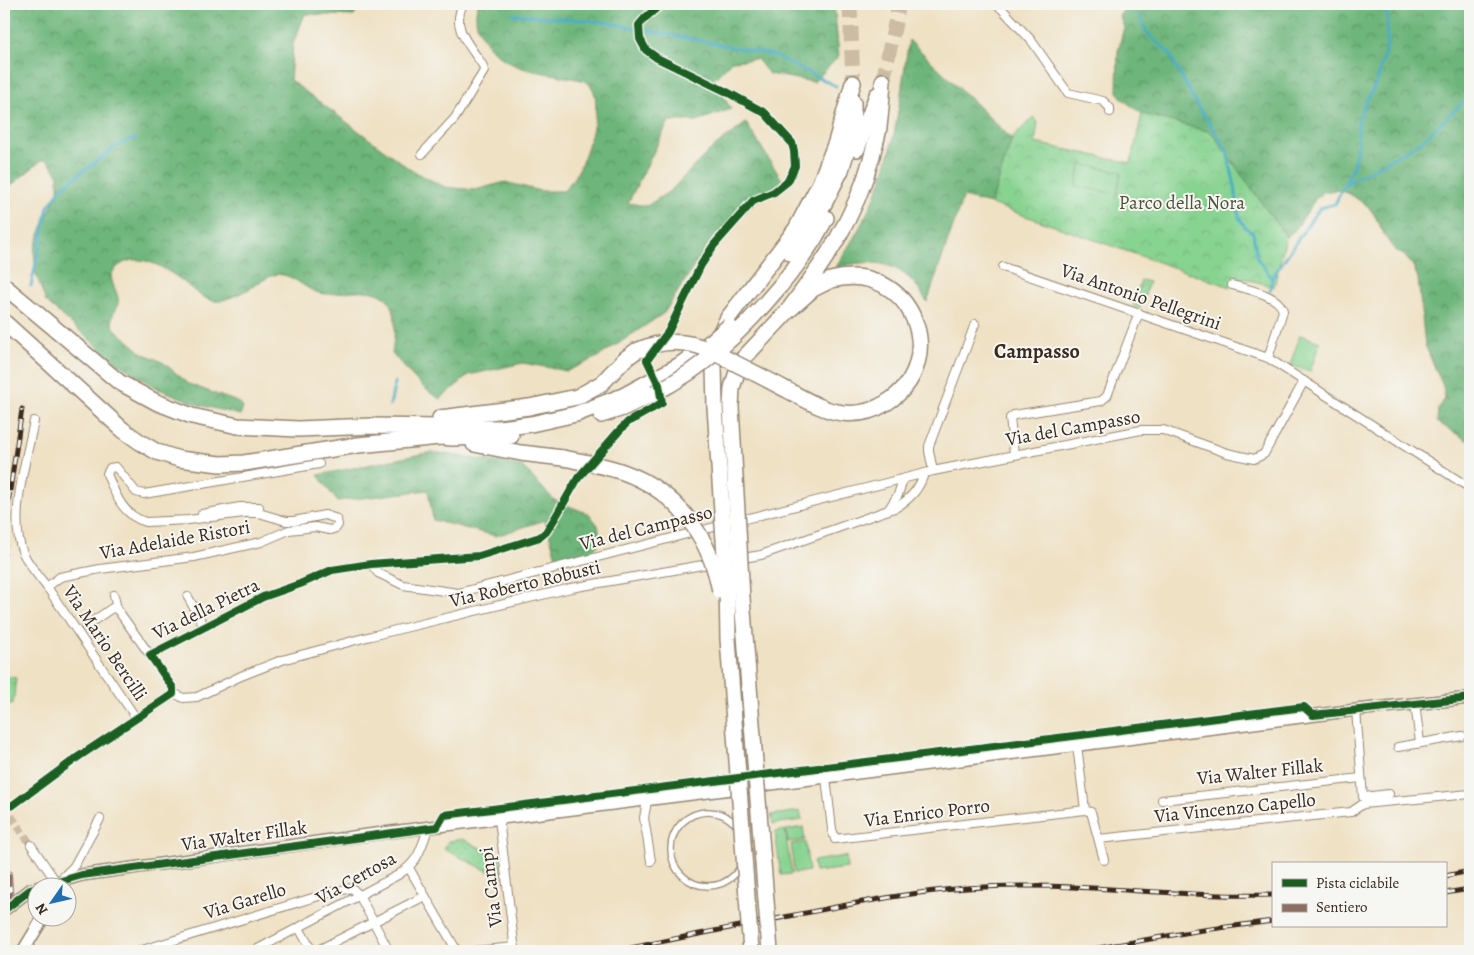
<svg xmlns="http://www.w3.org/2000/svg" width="1474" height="955" font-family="Alegreya,serif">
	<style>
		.grass { fill: url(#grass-dots); stroke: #617e57 }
		.forest { fill: url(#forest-crowns); stroke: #54704c }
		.park { fill: url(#park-crowns); stroke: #617e57 }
		.garden { fill: #87d390; stroke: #617e57 }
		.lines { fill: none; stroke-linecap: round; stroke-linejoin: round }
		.stream { stroke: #43abc3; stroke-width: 3 }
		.minor-tunnel { stroke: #cbbca3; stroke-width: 8; stroke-dasharray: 8 4; stroke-linecap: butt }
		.motorway-tunnel { stroke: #cbbca3; stroke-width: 15; stroke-dasharray: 15 8; stroke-linecap: butt }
		.pedestrian-casing { stroke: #958671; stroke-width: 8 }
		.minor-casing { stroke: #958671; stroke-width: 10 }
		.secondary-casing { stroke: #958671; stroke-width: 14 }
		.motorway-casing { stroke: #958671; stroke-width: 18 }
		.pedestrian { stroke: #fff; stroke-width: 5.5 }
		.minor { stroke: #fff; stroke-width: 8 }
		.secondary { stroke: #fff; stroke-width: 11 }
		.motorway { stroke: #fff; stroke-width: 15 }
		.rail-casing { stroke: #3b2a1e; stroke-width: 5 }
		.rail { stroke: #f6f6f2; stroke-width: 3; stroke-dasharray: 9; stroke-linecap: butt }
		.motorway-bridge-casing { stroke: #958671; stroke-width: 18; stroke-linecap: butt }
		.motorway-bridge { stroke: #fff; stroke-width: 15 }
		.quiet { stroke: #8d6e63; stroke-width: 6; stroke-dasharray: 12 6; stroke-linecap: butt }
		.cycleway-casing { stroke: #f6f6f2; stroke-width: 11 }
		.cycleway { stroke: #1b5e20; stroke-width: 8 }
		.labels { text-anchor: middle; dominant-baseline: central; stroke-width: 4; stroke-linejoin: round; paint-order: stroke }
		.park-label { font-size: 19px; fill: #4e543a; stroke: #f6f6f2 }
		.street-label { font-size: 19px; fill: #3b2a1e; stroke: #f6f6f2 }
		.neighbourhood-label { font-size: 20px; font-weight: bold; fill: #3b2a1e; stroke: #f6f6f2 }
	</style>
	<defs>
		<pattern id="grass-dots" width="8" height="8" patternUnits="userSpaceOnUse" patternTransform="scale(1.25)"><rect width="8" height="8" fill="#87d390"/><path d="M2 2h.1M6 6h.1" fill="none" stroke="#75b57c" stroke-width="1.8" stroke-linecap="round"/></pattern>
		<pattern id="forest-crowns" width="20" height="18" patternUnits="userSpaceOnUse" patternTransform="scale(1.25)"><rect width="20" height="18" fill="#6db57a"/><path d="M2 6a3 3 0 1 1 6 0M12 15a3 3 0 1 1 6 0" fill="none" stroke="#5b9363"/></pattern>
		<pattern id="park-crowns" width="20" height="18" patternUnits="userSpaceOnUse" patternTransform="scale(1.25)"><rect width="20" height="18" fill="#87d390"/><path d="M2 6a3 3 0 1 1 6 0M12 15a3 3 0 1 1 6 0" fill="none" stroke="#75b57c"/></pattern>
	</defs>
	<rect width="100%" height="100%" fill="#f6f6f2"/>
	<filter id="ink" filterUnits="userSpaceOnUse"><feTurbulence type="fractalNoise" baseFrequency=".02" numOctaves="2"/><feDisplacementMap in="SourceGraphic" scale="10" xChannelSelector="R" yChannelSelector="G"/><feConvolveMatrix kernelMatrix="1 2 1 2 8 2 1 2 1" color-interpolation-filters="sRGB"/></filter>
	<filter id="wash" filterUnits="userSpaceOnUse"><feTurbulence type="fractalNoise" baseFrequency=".0096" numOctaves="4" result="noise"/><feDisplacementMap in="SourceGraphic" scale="20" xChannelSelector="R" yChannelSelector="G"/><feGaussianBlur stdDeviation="1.12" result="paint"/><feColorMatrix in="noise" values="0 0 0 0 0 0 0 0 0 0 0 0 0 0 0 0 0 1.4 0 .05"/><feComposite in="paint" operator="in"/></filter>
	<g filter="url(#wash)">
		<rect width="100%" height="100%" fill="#efe1c4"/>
		<!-- grass -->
		<path class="grass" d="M463,839L500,858L502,878L444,849L448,841Z"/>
		<!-- forest -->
		<g class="forest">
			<path d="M4,4H361L354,16L305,14L293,44L290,80L411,170L445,187L475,190L505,182L540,191H564C570,183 577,175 581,165C588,148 609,90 584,81C577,78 568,78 561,76C525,69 504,69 482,36C476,26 474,14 478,4H834L839,56L814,82L769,74L757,59L732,61L713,80L731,109L697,121H669L628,203L647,206L671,190L709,151L746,123L782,180L713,237L664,313L598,357L567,371L523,363L469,375L440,399C420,388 408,370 392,354C396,321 403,289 356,291C344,291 331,296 319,293C304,289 290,271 274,275C269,276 264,280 260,282C249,289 239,295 226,299C223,300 219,302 215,301C200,299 192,288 180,279C158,264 131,247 111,274C111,283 116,289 118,298C120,310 106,315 115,329L141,352L164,363L189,384L240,403L243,408L240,415L200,405L159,389L116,362L46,302L36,274L34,250L44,222L58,193V174L47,160H42L4,191Z"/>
			<path d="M1132,4H1467L1470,20V442L1437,422L1438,409L1445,399L1443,386L1425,345L1418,278L1413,266L1405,256L1394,249L1386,238L1375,216L1368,206L1348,193L1335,190L1323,192L1316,198L1296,229L1286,237L1211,132L1142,114L1125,101L1117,92L1118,51L1124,27L1119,16L1125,8Z"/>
			<path d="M909,40L1012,139L991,204L963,197L927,302C923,296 919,288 914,283C893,259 862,259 835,269C852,241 869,214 880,184C897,139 901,87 909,40Z"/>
			<path d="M432,452L522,466L554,500L589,514L598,525L600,536L598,545L590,554L558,563L545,520L496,536L433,520L428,490L337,501L318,475Z"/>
		</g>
		<!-- park -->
		<g class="park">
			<path d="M1142,114L1211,132L1286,237L1274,287L1243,278L1230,287L991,204L1012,139L1033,117L1038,122L1035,143L1131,163Z"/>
			<path d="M1141,280L1149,282L1140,308L1133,306Z"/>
			<path d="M803,827L805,840L788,842L786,830Z"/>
		</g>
		<!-- garden -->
		<g class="garden">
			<path d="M1081,164L1121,172L1117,194L1076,186Z"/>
			<path d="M1300,335L1320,342L1310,372L1290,365Z"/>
			<path d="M4,676L16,678L13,704L4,703Z"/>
			<path d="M800,811L802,820L773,824L771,815Z"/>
			<path d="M785,830L792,874L781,875L775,832Z"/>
			<path d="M805,842L809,871L794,873L791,844Z"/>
			<path d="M846,856L847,868L815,872L813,861Z"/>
		</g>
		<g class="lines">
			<!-- stream -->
			<g class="stream">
				<path d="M512,14L605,22L773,55L836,86"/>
				<path d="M1140,16L1147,33L1169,53L1196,104L1226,148L1235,186L1239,217L1245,227L1253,233L1257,258L1272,278"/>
				<path d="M1344,185L1421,142L1462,103"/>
				<path d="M31,286L48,207L61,188L119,144L135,138"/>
				<path d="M1270,290L1272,278L1311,220L1320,208L1335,204L1353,167L1358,141V122L1363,108L1377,81L1387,46V4"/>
				<path d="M390,405L395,382"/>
			</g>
		</g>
	</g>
	<g filter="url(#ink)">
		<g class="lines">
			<!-- minor-tunnel -->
			<g class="minor-tunnel">
				<path d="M647,360L656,379"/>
				<path d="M11,816L31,845"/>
			</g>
			<!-- motorway-tunnel -->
			<g class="motorway-tunnel">
				<path d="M850,4L853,83"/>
				<path d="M883,81L899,4"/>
			</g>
			<!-- pedestrian casing -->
			<g class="pedestrian-casing">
				<g id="pedestrian">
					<circle cx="708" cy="849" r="37"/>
					<path d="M8,874L10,905"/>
				</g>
			</g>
			<!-- minor casing -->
			<g class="minor-casing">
				<g id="minor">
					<path d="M995,4L1002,9L1031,40L1068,93L1103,101L1110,108V112"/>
					<path d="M422,154L455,118L484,71C484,66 481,62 477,57C465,40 452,25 463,4"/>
					<path d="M1003,267L1268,358L1470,488"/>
					<path d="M1232,285C1247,289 1280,295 1283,311L1268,358"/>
					<path d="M647,360L668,332L701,265L714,245L753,201L774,192L788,181L795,166L794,151L792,143L765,113L727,92L657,58L646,50L640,39L639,25L645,18L661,4"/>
					<path d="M34,421C27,457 8,519 23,553C29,565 38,576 47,587L136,718"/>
					<path d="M1014,454L1010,418L1014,415L1101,401L1107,396L1139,313"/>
					<path d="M933,471L929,451V446L975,324"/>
					<path d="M888,510L898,495L903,479"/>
					<path d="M202,514L240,507H259"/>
					<path d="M737,521L933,471L1141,430H1163L1227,453L1254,459L1264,454L1304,381"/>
					<path d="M737,559L761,555L897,507C911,498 919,489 924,474"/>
					<path d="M371,564L378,573L403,585L458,593L726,524"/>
					<path d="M47,587L60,577L100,569L194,557L261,542L289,530L315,527L330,530L336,528L338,525L337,519L325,515L294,521H286L259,513H244L188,520L146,522C123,516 115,494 107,474L110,468L116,467L136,492L144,494L319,464"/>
					<path d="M114,595L117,609"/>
					<path d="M188,597L204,626"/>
					<path d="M86,626L112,608L117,609L150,655"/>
					<path d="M174,693L183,698L197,697L241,676L282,660L371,636L571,588L714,563"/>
					<path d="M1415,703L1420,743"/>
					<path d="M1356,710L1363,797L1389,794"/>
					<path d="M1077,745L1085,810"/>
					<path d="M1398,747L1462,736"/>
					<path d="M826,778L832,829L835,839L1085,810"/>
					<path d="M1162,800L1361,778"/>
					<path d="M647,801L644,818L651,861"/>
					<path d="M4,808L13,805L78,757L173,694V688L150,655L263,597L300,584L332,570L371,564L479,556L540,537L546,532L555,518L578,478L619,431L628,422L662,403L660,389"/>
					<path d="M1085,810L1091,812L1104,860"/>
					<path d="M499,819L515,951"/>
					<path d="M1099,839L1351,812L1363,804L1470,794"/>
					<path d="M31,845L57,883L74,866L100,819"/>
					<path d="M409,868L457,951"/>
					<path d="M299,928L312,951"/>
					<path d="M139,951L332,892L352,888L359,895L389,951"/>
					<path d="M254,951L398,875C419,861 420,851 428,829"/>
					<path d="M316,951L425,896"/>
					<path d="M474,951L515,947"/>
				</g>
			</g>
			<!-- secondary casing -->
			<g class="secondary-casing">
				<g id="secondary">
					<path d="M4,910L30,890L82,875L360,836L1356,710L1470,698"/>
					<path d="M23,951L43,918"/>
				</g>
			</g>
			<!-- motorway casing -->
			<g class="motorway-casing">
				<g id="motorway">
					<path d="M857,149L877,95"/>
					<path d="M791,253L807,232L825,202L841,170L853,130V102"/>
					<path d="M4,286L119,382L156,402L192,416L238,426L298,429L372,426L500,428L531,424L576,414L623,396L680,365L712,341"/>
					<path d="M780,286C798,265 813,243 826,218"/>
					<path d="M787,312C825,261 855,219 872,156C874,146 878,136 879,127C881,111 882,96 883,81"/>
					<path d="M4,322L123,430L140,442L157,452L179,459L220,464L244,463L358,445L440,437L453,438L511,436"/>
					<path d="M715,407L714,366L717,339L728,318L796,229L820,183L836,142L853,83"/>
					<path d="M731,407L732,388L740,362L787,312L813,289L831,280"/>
					<path d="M601,415L623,408L654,393"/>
					<path d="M440,418L529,407L577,397L602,383L625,359L636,351"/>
					<path d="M474,444L521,453L563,458"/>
				</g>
			</g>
			<!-- pedestrian -->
			<use href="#pedestrian" class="pedestrian"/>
			<!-- minor -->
			<use href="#minor" class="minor"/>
			<!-- secondary -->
			<use href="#secondary" class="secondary"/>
			<!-- motorway -->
			<use href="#motorway" class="motorway"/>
			<!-- rail casing -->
			<g class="rail-casing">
				<g id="rail">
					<path d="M4,554L8,504L22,409"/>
					<path d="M1445,876L1470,871"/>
					<path d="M1445,893L1470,889"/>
					<path d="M617,951C676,938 736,927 795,915C852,904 909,892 967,888C1069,880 1171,898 1273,895"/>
					<path d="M1082,951L1196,931L1273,921"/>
				</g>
			</g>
			<!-- rail -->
			<use href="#rail" class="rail"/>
			<!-- motorway-bridge casing -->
			<g class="motorway-bridge-casing">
				<g id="motorway-bridge">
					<path d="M712,341L729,326"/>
					<path d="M636,351C661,340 684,339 709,350C735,363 761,376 787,390C805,399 823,411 843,413C858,415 873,411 886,403C953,362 911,259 831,280"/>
					<path d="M654,393C704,369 744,329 780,286"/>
					<path d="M715,407L727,585L728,639L751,951"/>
					<path d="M731,407L742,598L770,951"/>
					<path d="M563,458C583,462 603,465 623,472C676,491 710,536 720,591"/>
				</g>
			</g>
			<!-- motorway-bridge -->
			<use href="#motorway-bridge" class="motorway-bridge"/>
			<!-- quiet -->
			<path class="quiet" d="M8,874L10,905"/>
			<!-- cycleway casing -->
			<g class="cycleway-casing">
				<g id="cycleway">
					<path d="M4,808L13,805L78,757L173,694V688L150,655L263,597L300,584L332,570L371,564L479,556L540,537L546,532L555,518L578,478L619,431L628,422L662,403L659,385L647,360L668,332L701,265L714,245L753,201L774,192L788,181L795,166L794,151L792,143L765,113L727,92L657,58L646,50L640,39L639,25L645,18L661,4"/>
					<path d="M4,910L30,890L82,875L437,827L444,815L1304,707L1313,715L1470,698"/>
				</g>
			</g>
			<!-- cycleway -->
			<use href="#cycleway" class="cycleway"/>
		</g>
	</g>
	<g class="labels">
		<!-- park labels -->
		<g class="park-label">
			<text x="1182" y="203">Parco della Nora</text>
		</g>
		<!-- street labels -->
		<g class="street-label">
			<text transform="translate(1141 297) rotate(19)">Via Antonio Pellegrini</text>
			<text transform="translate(1073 428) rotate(-10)">Via del Campasso</text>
			<text transform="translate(646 528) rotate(-14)">Via del Campasso</text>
			<text transform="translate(175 540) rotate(-10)">Via Adelaide Ristori</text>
			<text transform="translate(525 584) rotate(-13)">Via Roberto Robusti</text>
			<text transform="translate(206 609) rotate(-26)">Via della Pietra</text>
			<text transform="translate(105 643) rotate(56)">Via Mario Bercilli</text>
			<text transform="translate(1260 772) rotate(-6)">Via Walter Fillak</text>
			<text transform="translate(1235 808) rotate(-6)">Via Vincenzo Capello</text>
			<text transform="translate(927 813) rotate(-7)">Via Enrico Porro</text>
			<text transform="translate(244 836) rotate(-8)">Via Walter Fillak</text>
			<text transform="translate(356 878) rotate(-29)">Via Certosa</text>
			<text transform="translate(491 887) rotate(-97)">Via Campi</text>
			<text transform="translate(245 901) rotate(-17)">Via Garello</text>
		</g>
		<!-- neighbourhood labels -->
		<g class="neighbourhood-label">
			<text x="1037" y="351">Campasso</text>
		</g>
	</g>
	<!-- margin -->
	<rect width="1474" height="955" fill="none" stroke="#f6f6f2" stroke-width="20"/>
	<!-- legend -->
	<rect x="1272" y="862" width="175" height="65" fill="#f6f6f2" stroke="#aba49d"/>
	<rect x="1282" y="879" width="25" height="8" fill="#1b5e20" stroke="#aba49d"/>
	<text x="1316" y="888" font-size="15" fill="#3b2a1e">Pista ciclabile</text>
	<rect x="1282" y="904" width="25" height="8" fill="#8d6e63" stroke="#aba49d"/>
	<text x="1316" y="912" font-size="15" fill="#3b2a1e">Sentiero</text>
	<!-- north arrow -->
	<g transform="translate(52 902) rotate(236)"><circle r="24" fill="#f6f6f2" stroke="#aba49d"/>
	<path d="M0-4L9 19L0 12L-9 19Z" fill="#1f6fb2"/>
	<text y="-8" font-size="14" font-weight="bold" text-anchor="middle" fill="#3b2a1e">N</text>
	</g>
</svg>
